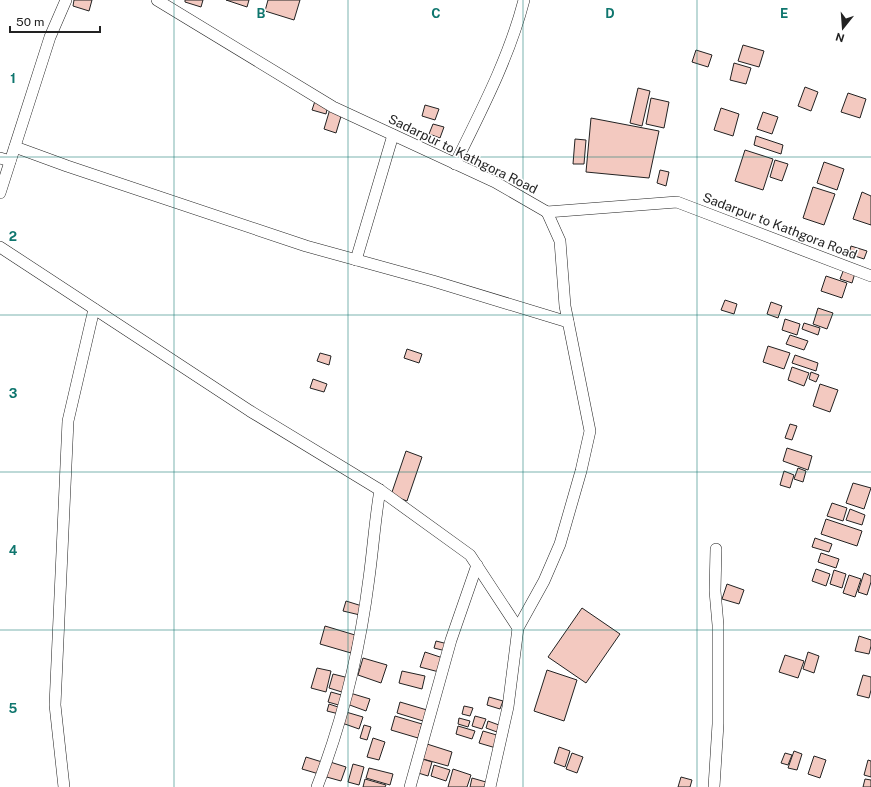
<svg xmlns="http://www.w3.org/2000/svg" width="871" height="787" font-family="'Public Sans',sans-serif">
	<style>
		.building { fill: #f3c9c0; stroke: #222 }
		.lines { fill: none; stroke-linecap: round; stroke-linejoin: round }
		.street-casing { stroke: #222; stroke-width: 12 }
		.street { stroke: #fff; stroke-width: 11 }
		.grid { fill: none; stroke: #0f766e; stroke-width: 1; stroke-opacity: 0.55 }
		.labels { text-anchor: middle; dominant-baseline: central; stroke-width: 3; stroke-linejoin: round; paint-order: stroke }
		.street-label { font-size: 13px; fill: #222; stroke: #fff }
		.grid-label { font-size: 13px; text-anchor: middle; font-weight: bold; fill: #0f766e; stroke: #fff; stroke-width: 3; stroke-linejoin: round; paint-order: stroke }
	</style>
	<rect width="100%" height="100%" fill="#fff"/>
	<!-- building -->
	<g class="building">
		<path d="M74,0H92L89,11L73,6Z"/>
		<path d="M185,0H203L201,7L185,2Z"/>
		<path d="M226,0H249L247,7Z"/>
		<path d="M268,0H300L294,20L265,11Z"/>
		<path d="M743,45L764,51L759,67L738,61Z"/>
		<path d="M696,50L712,55L708,67L692,62Z"/>
		<path d="M734,63L751,68L746,84L730,80Z"/>
		<path d="M805,87L818,92L811,111L798,106Z"/>
		<path d="M638,88L650,91L642,126L630,123Z"/>
		<path d="M848,93L866,99L860,118L841,112Z"/>
		<path d="M651,98L669,102L664,128L646,124Z"/>
		<path d="M315,101L328,105L326,114L312,110Z"/>
		<path d="M425,105L439,109L435,120L422,116Z"/>
		<path d="M721,108L739,114L733,136L714,130Z"/>
		<path d="M330,109L342,113L336,133L324,129Z"/>
		<path d="M763,112L778,117L772,134L757,129Z"/>
		<path d="M591,118L659,131L649,178L586,172Z"/>
		<path d="M433,124L444,127L440,138L429,134Z"/>
		<path d="M756,136L783,145L781,154L754,145Z"/>
		<path d="M575,139L586,140L584,164H573Z"/>
		<path d="M745,150L773,159L763,190L735,181Z"/>
		<path d="M775,160L788,164L782,181L770,177Z"/>
		<path d="M824,162L844,169L837,190L817,183Z"/>
		<path d="M660,170L669,172L666,186L657,183Z"/>
		<path d="M813,187L835,194L824,225L803,218Z"/>
		<path d="M862,192L871,196V225L853,219Z"/>
		<path d="M851,246L867,251L864,259L849,254Z"/>
		<path d="M844,269L855,273L852,283L840,279Z"/>
		<path d="M826,276L847,283L842,298L821,291Z"/>
		<path d="M725,300L737,304L734,314L721,310Z"/>
		<path d="M771,302L782,306L778,318L767,314Z"/>
		<path d="M818,308L833,313L827,329L813,324Z"/>
		<path d="M785,319L800,324L797,335L782,330Z"/>
		<path d="M804,323L820,328L818,335L802,329Z"/>
		<path d="M790,335L808,341L804,350L786,344Z"/>
		<path d="M768,346L790,353L784,369L763,362Z"/>
		<path d="M407,349L422,354L419,363L404,358Z"/>
		<path d="M320,353L331,356L329,365L317,361Z"/>
		<path d="M795,355L818,363L816,371L792,363Z"/>
		<path d="M792,367L809,373L804,386L788,380Z"/>
		<path d="M811,372L819,375L816,382L809,379Z"/>
		<path d="M313,379L327,384L324,392L310,388Z"/>
		<path d="M820,384L838,390L830,412L813,406Z"/>
		<path d="M790,424L797,426L792,440L785,438Z"/>
		<path d="M787,448L812,456L808,470L783,461Z"/>
		<path d="M406,451L422,457L407,501L391,495Z"/>
		<path d="M798,468L806,471L803,482L794,479Z"/>
		<path d="M784,471L794,475L790,488L780,485Z"/>
		<path d="M853,483L871,488L864,509L846,503Z"/>
		<path d="M832,503L847,508L843,521L827,516Z"/>
		<path d="M850,509L865,515L862,525L846,520Z"/>
		<path d="M826,519L862,531L857,546L821,534Z"/>
		<path d="M815,538L832,544L829,552L812,547Z"/>
		<path d="M821,553L839,559L836,568L818,562Z"/>
		<path d="M816,569L830,574L826,586L812,581Z"/>
		<path d="M834,570L846,574L842,588L830,584Z"/>
		<path d="M864,573L871,576V582L867,595L858,592Z"/>
		<path d="M849,575L861,579L855,597L843,593Z"/>
		<path d="M727,584L744,590L739,604L722,599Z"/>
		<path d="M346,601L362,606L360,615L343,611Z"/>
		<path d="M582,608L620,634L586,683L548,657Z"/>
		<path d="M325,626L355,635L351,653L320,644Z"/>
		<path d="M859,636L871,640V646L869,654L855,651Z"/>
		<path d="M436,641L448,644L446,651L434,648Z"/>
		<path d="M425,652L443,658L439,672L420,667Z"/>
		<path d="M808,652L819,656L814,673L803,669Z"/>
		<path d="M785,655L804,661L798,678L779,672Z"/>
		<path d="M363,658L387,665L381,683L358,675Z"/>
		<path d="M317,668L331,671L326,692L311,688Z"/>
		<path d="M547,670L577,680L564,721L534,711Z"/>
		<path d="M402,671L425,676L422,689L399,683Z"/>
		<path d="M333,674L349,678L345,693L329,688Z"/>
		<path d="M863,675L871,677V690L869,698L857,695Z"/>
		<path d="M331,692L345,696L342,706L328,702Z"/>
		<path d="M350,693L370,699L366,711L347,704Z"/>
		<path d="M489,697L503,701L500,709L487,705Z"/>
		<path d="M400,702L427,710L423,721L397,713Z"/>
		<path d="M329,704L341,708L339,714L327,711Z"/>
		<path d="M464,706L473,708L470,716L462,714Z"/>
		<path d="M346,712L363,717L359,729L342,723Z"/>
		<path d="M395,716L422,724L418,738L391,730Z"/>
		<path d="M475,716L486,719L482,729L472,726Z"/>
		<path d="M459,718L470,721L468,727L458,724Z"/>
		<path d="M488,721L499,725L497,732L486,728Z"/>
		<path d="M364,725L371,727L367,740L360,738Z"/>
		<path d="M458,726L475,731L472,739L456,734Z"/>
		<path d="M483,731L500,736L496,748L479,743Z"/>
		<path d="M373,738L385,742L379,760L367,757Z"/>
		<path d="M427,744L452,752L448,766L423,759Z"/>
		<path d="M559,747L570,751L565,767L554,763Z"/>
		<path d="M794,751L802,754L797,770L788,768Z"/>
		<path d="M572,753L583,757L577,773L566,769Z"/>
		<path d="M785,753L792,755L788,765L781,763Z"/>
		<path d="M814,756L826,760L820,778L808,774Z"/>
		<path d="M306,757L322,762L319,774L302,769Z"/>
		<path d="M419,758L432,762L428,776L415,772Z"/>
		<path d="M868,760L871,761V777L864,775Z"/>
		<path d="M327,761L346,767L341,781L323,776Z"/>
		<path d="M353,764L364,767L359,785L348,782Z"/>
		<path d="M434,765L450,770L446,781L431,776Z"/>
		<path d="M369,768L393,774L390,785L366,778Z"/>
		<path d="M453,769L471,775L467,787H448Z"/>
		<path d="M681,777L692,780L690,787H678Z"/>
		<path d="M472,778L486,782L484,787H470Z"/>
		<path d="M365,779L386,785L385,787H363Z"/>
		<path d="M865,779L871,780V787H863Z"/>
	</g>
	<g class="lines">
		<!-- street casing -->
		<g class="street-casing">
			<g id="street">
				<path d="M157,0L333,107L495,182L547,212L677,202L871,276"/>
				<path d="M15,147L67,166L306,246L433,281L568,322"/>
				<path d="M0,158L10,161"/>
				<path d="M455,164C481,111 509,58 524,0"/>
				<path d="M0,193L50,37L66,0"/>
				<path d="M0,247L250,411L380,490L470,555L518,628"/>
				<path d="M356,260L393,135"/>
				<path d="M64,787L55,705L68,421L94,309"/>
				<path d="M317,787C343,720 360,649 369,578C373,549 375,519 380,490"/>
				<path d="M410,787L451,640L477,565"/>
				<path d="M490,787L508,707L518,628L544,581L560,544L581,471L590,431L565,306L560,241L547,212"/>
				<path d="M714,787L718,724V625L715,591L716,549"/>
			</g>
		</g>
		<!-- street -->
		<use href="#street" class="street"/>
	</g>
	<!-- grid -->
	<path class="grid" d="M174,0V787M348,0V787M523,0V787M697,0V787M0,157H871M0,315H871M0,472H871M0,630H871"/>
	<g class="labels">
		<!-- street labels -->
		<g class="street-label">
			<text transform="translate(463 154) rotate(26)">Sadarpur to Kathgora Road</text>
			<text transform="translate(780 226) rotate(21)">Sadarpur to Kathgora Road</text>
		</g>
	</g>
	<g class="grid-label">
		<text x="261" y="18">B</text>
		<text x="436" y="18">C</text>
		<text x="610" y="18">D</text>
		<text x="784" y="18">E</text>
		<text x="13" y="83">1</text>
		<text x="13" y="241">2</text>
		<text x="13" y="398">3</text>
		<text x="13" y="555">4</text>
		<text x="13" y="713">5</text>
	</g>
	<!-- north arrow -->
	<g transform="translate(843 28) rotate(197)" stroke="#ffffff" stroke-width="3" paint-order="stroke">
	<path d="M0-3L7 15L0 10L-7 15Z" fill="#222222"/>
	<text y="-6" font-size="11" font-weight="bold" text-anchor="middle" fill="#222222">N</text>
	</g>
	<!-- scale -->
	<path d="M10 26v6h90v-6" fill="none" stroke="#222222" stroke-width="2"/>
	<text x="16" y="26" font-size="12" fill="#222222" stroke="#ffffff" stroke-width="3" paint-order="stroke">50 m</text>
</svg>
